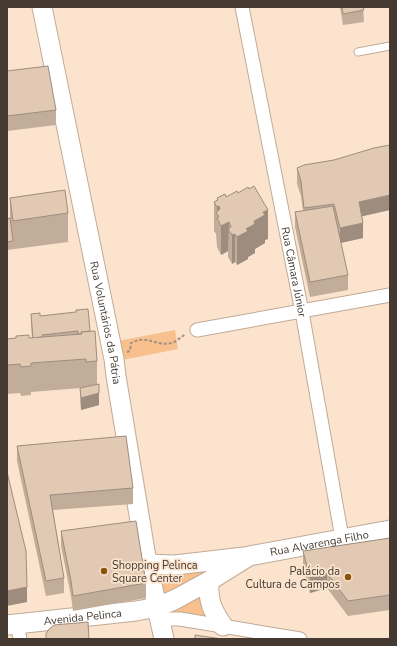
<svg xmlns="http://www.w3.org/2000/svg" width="397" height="646" font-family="'Nunito Sans',sans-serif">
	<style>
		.green { fill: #f7c08c }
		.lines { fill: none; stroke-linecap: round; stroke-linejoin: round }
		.service-casing { stroke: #c1aa96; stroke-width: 9 }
		.minor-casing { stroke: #c1aa96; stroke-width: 15 }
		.secondary-casing { stroke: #c1aa96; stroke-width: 21 }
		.path { stroke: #a39283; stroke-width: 2; stroke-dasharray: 3 2; stroke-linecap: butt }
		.service { stroke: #fff; stroke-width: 7 }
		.minor { stroke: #fff; stroke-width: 13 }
		.secondary { stroke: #fff; stroke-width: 19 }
		.wall { fill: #c2ad9b }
		.shaded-wall { fill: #9e8d7e }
		.building { fill: #e1c9b4; stroke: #9e8d7e }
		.poi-dot { fill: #8b5209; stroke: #fbe3ce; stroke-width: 1.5 }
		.labels { text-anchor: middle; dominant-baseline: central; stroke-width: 3.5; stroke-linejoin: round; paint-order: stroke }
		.street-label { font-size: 11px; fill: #443a32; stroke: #fbe3ce }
		.poi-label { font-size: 11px; fill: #443a32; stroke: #fbe3ce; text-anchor: start }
	</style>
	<rect width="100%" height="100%" fill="#fbe3ce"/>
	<!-- green -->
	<g class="green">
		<path d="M175,330L178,349L122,360L118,341Z"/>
		<path d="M221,563L164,600L160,571Z"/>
		<path d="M205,588L210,617L160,611Z"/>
	</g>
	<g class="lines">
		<!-- service casing -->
		<g class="service-casing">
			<path id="service" d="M358,52L390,46"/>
		</g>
		<!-- minor casing -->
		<g class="minor-casing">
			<g id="minor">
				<path id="s1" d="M242,7L302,312L342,538"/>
				<path d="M197,330L390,295"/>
				<path d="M160,619H180L300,639"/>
				<path d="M17,624L20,639"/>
			</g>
		</g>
		<!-- secondary casing -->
		<g class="secondary-casing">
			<g id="secondary">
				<path id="s2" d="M42,7L114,359L116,376L146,557L164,639"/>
				<path d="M148,564L175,565L244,557"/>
				<path d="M209,581C208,602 212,610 223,626"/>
				<path id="s3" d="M7,625L136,611L158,607L176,599L209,581L249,556L390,530"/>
			</g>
		</g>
		<!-- path -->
		<path class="path" d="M127,352L130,351L131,343C147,334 156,347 172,343C177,341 181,337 186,334"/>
		<!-- service -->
		<use href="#service" class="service"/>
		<!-- minor -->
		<use href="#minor" class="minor"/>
		<!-- secondary -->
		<use href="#secondary" class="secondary"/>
	</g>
	<!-- wall -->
	<g class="wall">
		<path d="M340,7H363L364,22L343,25Z"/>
		<path d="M7,71L56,110V125L7,131Z"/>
		<path d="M390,145V210L362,216L363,238L341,243L348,275V290L310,297L295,227V212L303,211L301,196L297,184V168L334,160Z"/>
		<path d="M226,197L268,239L265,240V243L255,249V253L248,257V259L237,265L235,262L232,264L228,257V251L221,255L217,247L216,234L214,231V202L217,200V198Z"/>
		<path d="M10,198L68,213V242L7,250V219L10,218Z"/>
		<path d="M31,314L40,316L90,331L97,361V385L99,405L81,410L80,400V388L31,392V395L21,396L20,393L7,394V339L32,338L31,326Z"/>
		<path d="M17,446L133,488V504L53,510L64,578V593L46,596L17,461Z"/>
		<path d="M61,531L146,583V598L73,611L71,596L61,546Z"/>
		<path d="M390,538V610L348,616L327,588L310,593L303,566V551Z"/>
	</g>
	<!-- shaded-wall -->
	<g class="shaded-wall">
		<path d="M390,195V210L359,217V202Z"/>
		<path d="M219,206V216L217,213V207Z"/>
		<path d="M268,210V239L265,240V243L255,249V253L248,257V259L237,265V237L246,229L263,212Z"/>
		<path d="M229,222L228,251L221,255V226Z"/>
		<path d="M363,223V238L340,243V228Z"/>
		<path d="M235,234V262L232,264V235Z"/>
		<path d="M99,384V405L81,410V398Z"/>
		<path d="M327,573V588L310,593V578Z"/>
		<path d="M27,587V602L7,606V591Z"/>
	</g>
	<!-- building -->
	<g class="building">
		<path d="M342,7H363L364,10L343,14Z"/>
		<path d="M48,66L56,110L7,116V71Z"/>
		<path d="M390,145V195L359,202L363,223L340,228L334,204L304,208L301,181L297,168L304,165L334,160L374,148Z"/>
		<path d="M254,186L268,210L263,212L265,215L254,221L255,224L246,229L248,231L237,237L235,234L232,235L228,229L231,227L229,222L221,226L217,218L219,217L216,212L220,209L219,206L217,207L214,202L218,200L217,198L225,194L226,197L237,191L238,193L248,187L249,189Z"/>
		<path d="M65,190L68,213L13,221L10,198Z"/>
		<path d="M333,206L348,275L310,282L295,212Z"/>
		<path d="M10,218L13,241L7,242V219Z"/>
		<path d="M88,309L90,331L81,332L82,334H78V331L42,335L43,337L33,338L31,314L40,313V316L76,312V310Z"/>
		<path d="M95,331L97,361L86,362V359L31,363V366L21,367L20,364L7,365V339L16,338V336L29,335V338L82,334L81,332Z"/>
		<path d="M99,384V393L81,398L80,388Z"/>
		<path d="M126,436L133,488L50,495L64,578L46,581L17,446Z"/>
		<path d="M7,472L26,551L27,587L7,591Z"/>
		<path d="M136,521L146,583L73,596L71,581L61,531Z"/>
		<path d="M390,538V595L348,601L327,573L310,578L303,551Z"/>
		<path d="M88,622L89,639H46V634L49,629L54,625Z"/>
		<path d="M195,635L222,639H195Z"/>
	</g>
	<!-- markers -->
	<g class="poi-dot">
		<circle cx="104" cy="571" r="4"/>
		<circle cx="348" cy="577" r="4"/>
	</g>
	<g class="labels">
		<!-- street labels -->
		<g class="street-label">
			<text stroke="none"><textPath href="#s1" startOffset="270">Rua Câmara Júnior</textPath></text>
			<text stroke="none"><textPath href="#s2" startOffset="322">Rua Voluntários da Pátria</textPath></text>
			<text stroke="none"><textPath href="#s3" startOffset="328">Rua Alvarenga Filho</textPath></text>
			<text stroke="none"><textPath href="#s3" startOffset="76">Avenida Pelinca</textPath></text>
		</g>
		<!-- poi labels -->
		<g class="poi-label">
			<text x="112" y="565">Shopping Pelinca<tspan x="112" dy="13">Square Center</tspan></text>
			<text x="340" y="571" text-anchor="end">Palácio da<tspan x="340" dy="13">Cultura de Campos</tspan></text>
		</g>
	</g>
	<!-- border -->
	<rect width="397" height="646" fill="none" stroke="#443a32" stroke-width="16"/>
</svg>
